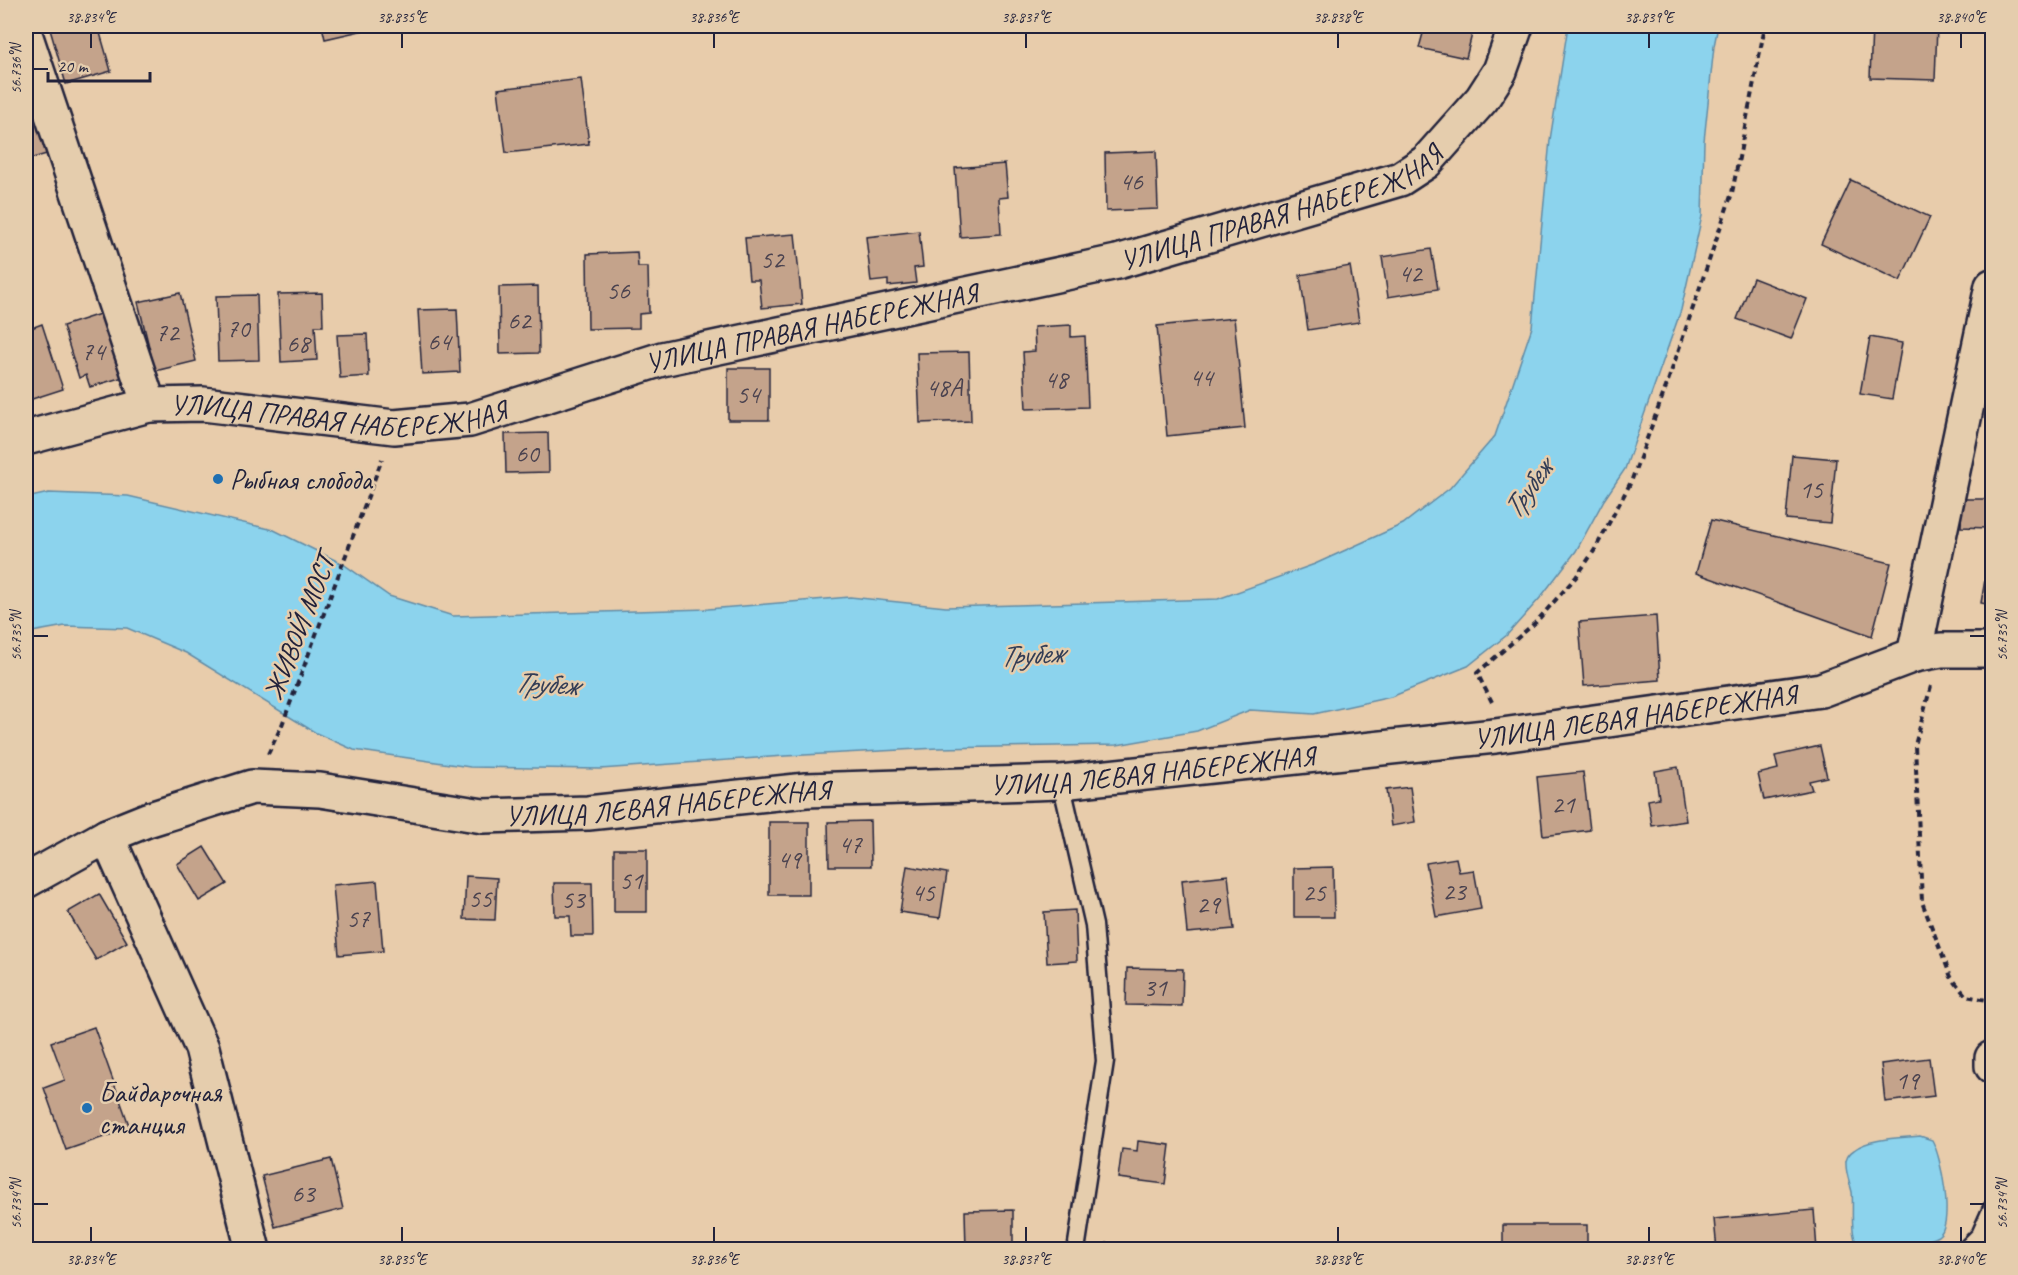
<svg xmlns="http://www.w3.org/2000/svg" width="2018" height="1275" font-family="Caveat,sans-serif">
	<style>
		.water { fill: #8cd3ed; stroke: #628ca6; stroke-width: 1.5 }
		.building { fill: #c4a38b; stroke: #22223b; stroke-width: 1.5 }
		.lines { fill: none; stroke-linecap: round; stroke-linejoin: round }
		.lane-casing { stroke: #22223b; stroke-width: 21 }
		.street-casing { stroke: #22223b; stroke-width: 38 }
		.secondary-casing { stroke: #22223b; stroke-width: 38 }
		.path { stroke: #22223b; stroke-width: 4; stroke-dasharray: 6 4.5; stroke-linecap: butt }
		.lane { stroke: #e5cdad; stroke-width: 16 }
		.street { stroke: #e5cdad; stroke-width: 33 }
		.secondary { stroke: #e5cdad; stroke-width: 33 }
		.ticks { fill: none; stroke: #22223b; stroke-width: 2 }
		.poi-dot { fill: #1f6fb2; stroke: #e5cdad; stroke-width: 2 }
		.labels { text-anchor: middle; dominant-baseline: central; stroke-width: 5; stroke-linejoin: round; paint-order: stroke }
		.number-label { font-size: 26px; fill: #4a424f }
		.street-label { font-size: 28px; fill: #22223b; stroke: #e5cdad }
		.poi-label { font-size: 28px; fill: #22223b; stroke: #e5cdad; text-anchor: start }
		.water-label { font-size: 30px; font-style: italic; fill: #323d56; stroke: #e5cdad }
		.neatline { fill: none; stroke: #22223b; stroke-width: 2 }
		.ticks-label { font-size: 15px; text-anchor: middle; fill: #22223b }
	</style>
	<rect width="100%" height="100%" fill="#e8ccab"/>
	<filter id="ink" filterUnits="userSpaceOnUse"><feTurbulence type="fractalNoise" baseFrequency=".0167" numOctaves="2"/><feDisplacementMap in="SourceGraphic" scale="12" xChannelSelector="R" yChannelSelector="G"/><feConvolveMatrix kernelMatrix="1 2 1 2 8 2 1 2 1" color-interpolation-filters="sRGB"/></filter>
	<g filter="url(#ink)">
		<!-- water -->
		<g class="water">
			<path d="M1568,26H1718L1714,46L1704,141L1702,216L1681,310L1625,469L1604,500L1576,551L1540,598L1507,635L1468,666L1391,697L1314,714L1250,710L1197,731L1117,745L938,748L785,756L600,769L470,767L354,750L316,733L186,653L127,628L65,626L26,633V498L49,493L128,496L274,530L343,564L389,596L453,616L708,609L850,597L946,607L1218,599L1315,564L1403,524L1450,488L1495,436L1532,327L1550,140Z"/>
			<path d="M1920,1136L1932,1140C1941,1156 1955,1224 1938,1236C1929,1241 1917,1244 1907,1247C1899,1250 1870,1252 1862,1249C1848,1242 1854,1205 1852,1192C1850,1183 1846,1174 1846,1165C1845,1159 1849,1153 1854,1150C1868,1138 1902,1138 1920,1136Z"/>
		</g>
		<!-- building -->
		<g class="building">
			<path d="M49,26H98L111,71L66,84Z"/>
			<path d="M322,26H368L369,29L325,39Z"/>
			<path d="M1425,26H1474L1466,58L1419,48Z"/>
			<path d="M1872,26H1937L1935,80L1870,78Z"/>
			<path d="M581,79L589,144L506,153L498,89Z"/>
			<path d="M26,84L50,153L26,160Z"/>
			<path d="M1156,151L1158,209L1106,211L1105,153Z"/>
			<path d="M1005,164L1008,197L999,198L1001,234L960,237L955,168Z"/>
			<path d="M1851,180L1930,217L1900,281L1821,244Z"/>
			<path d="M919,231L923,267L914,268L916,283L888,286V280L871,282L866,237Z"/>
			<path d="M795,234L802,304L762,308L759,280H749L745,238Z"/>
			<path d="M1431,249L1438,289L1388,297L1382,257Z"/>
			<path d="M637,252L638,267H648L649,313L639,314V328L588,329L587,254Z"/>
			<path d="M1350,266L1359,322L1308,330L1300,275Z"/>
			<path d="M1753,278L1807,299L1791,339L1737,319Z"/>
			<path d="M538,286L539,353L500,354L499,287Z"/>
			<path d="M180,293L196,361L155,371L138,302Z"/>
			<path d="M322,293L323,326H315L317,360L281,362L278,294Z"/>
			<path d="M257,295L259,360L218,361L216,296Z"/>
			<path d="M457,309L460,372L422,374L418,310Z"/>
			<path d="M103,313L123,377L90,387L86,375L79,378L63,326Z"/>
			<path d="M1234,318L1245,428L1167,436L1157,326Z"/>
			<path d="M42,324L63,389L26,401V330Z"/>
			<path d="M1071,325V337L1085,336L1088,407L1026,409L1023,352L1035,351L1034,327Z"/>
			<path d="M367,334L369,376L340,378L337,335Z"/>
			<path d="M1870,337L1902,343L1892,399L1860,394Z"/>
			<path d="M969,352L971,421L920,423L917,353Z"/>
			<rect x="728" y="368" width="41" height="52"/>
			<path d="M548,433L549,472L506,473L505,434Z"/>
			<path d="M1792,455L1836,459L1830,523L1786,519Z"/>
			<path d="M1962,499H1989L1988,528L1961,527Z"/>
			<path d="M1711,520L1891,563L1872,636L1696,573Z"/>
			<path d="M1987,568L1992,569V605L1981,603Z"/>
			<path d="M1656,616L1660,680L1584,686L1579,622Z"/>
			<path d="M1820,746L1827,777L1809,781L1812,790L1764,800L1758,774L1778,769L1775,756Z"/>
			<path d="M1678,767L1686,821L1652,826L1648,800L1659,798L1655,771Z"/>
			<path d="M1583,772L1590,830L1543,836L1537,777Z"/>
			<path d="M1410,787L1415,822L1391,826L1386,790Z"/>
			<path d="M870,821L871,866H829L828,822Z"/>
			<rect x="769" y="822" width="40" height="73"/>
			<path d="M1987,842H1992V906H1990Z"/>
			<path d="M204,847L227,884L199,901L177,864Z"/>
			<rect x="614" y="849" width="33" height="63"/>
			<path d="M1456,858L1459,872L1474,870L1481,909L1436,917L1426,863Z"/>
			<path d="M907,866L947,873L940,918L900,912Z"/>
			<path d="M1333,867L1334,917H1294V868Z"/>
			<path d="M1228,875L1234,929L1187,933L1182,880Z"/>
			<path d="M466,876L497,878L495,920L464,919Z"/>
			<path d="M377,881L383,951L339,955L333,885Z"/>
			<path d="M554,883H592L593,936H571L570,916H555Z"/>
			<path d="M99,894L127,942L96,960L68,912Z"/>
			<path d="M1075,910L1077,961L1047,963L1044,912Z"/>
			<path d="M1127,968L1183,969L1182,1006L1126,1005Z"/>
			<path d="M94,1027L130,1128L66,1150L44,1088L65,1080L51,1042Z"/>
			<path d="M1929,1058L1934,1096L1885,1102L1881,1064Z"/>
			<path d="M1138,1141L1170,1145L1165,1184L1118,1178L1122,1149L1137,1151Z"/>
			<path d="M331,1159L343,1209L275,1227L262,1176Z"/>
			<path d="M1013,1210V1250H966L965,1211Z"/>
			<path d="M1814,1210L1817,1250H1717L1714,1219Z"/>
			<rect x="1503" y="1225" width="84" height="25"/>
			<path d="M1107,1243H1150V1248L1185,1250H1107Z"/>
		</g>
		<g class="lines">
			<!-- lane casing -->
			<g class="lane-casing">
				<g id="lane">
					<path d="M1061,782L1094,925L1105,1061L1076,1250"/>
					<path d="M1965,1250L1980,1235L1992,1208"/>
				</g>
			</g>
			<!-- street casing -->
			<g class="street-casing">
				<g id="street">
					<path d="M26,37L149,405"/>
					<path id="s1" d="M26,438L149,405L203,404L394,427L470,420L662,359L1117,262L1400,179L1426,162L1482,99L1500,71L1516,26"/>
					<path d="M1914,655L1992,286"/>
					<path d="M107,836L202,1048L253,1250"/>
					<path d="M1992,1058V1066"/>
				</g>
			</g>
			<!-- secondary casing -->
			<g class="secondary-casing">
				<g id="secondary">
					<path id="s2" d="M26,881L107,836L147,820L252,787L320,790L483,816L588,813L806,790L1061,782L1495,736L1821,690L1914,655L1941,650H1992"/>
				</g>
			</g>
			<!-- path -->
			<g class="path">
				<path d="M1931,686L1915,745L1922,902L1951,977L1966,996L1992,1001"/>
				<path d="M1492,702L1477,673L1536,622L1576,577L1594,551L1631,482L1666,387L1732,193L1765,26"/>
				<path d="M268,754L282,725L382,459"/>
			</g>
			<!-- lane -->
			<use href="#lane" class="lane"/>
			<!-- street -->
			<use href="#street" class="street"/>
			<!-- secondary -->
			<use href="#secondary" class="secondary"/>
		</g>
	</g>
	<!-- ticks -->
	<path class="ticks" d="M91,33V48M402,33V48M714,33V48M1026,33V48M1338,33V48M1649,33V48M1961,33V48M33,69H48M33,636H48M1970,636H1985M33,1204H48M1970,1204H1985M91,1227V1242M402,1227V1242M714,1227V1242M1026,1227V1242M1338,1227V1242M1649,1227V1242M1961,1227V1242"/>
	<!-- markers -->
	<g class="poi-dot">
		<circle cx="218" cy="479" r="6"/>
		<circle cx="87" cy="1108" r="6"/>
	</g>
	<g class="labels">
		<!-- number labels -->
		<g class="number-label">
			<text x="1131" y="181">46</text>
			<text x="772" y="259">52</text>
			<text x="1410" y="273">42</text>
			<text x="618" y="290">56</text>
			<text x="519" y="320">62</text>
			<text x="238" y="328">70</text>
			<text x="167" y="332">72</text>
			<text x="439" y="341">64</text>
			<text x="298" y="343">68</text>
			<text x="93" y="351">74</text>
			<text x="1201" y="377">44</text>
			<text x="1056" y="379">48</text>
			<text x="944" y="387">48А</text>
			<text x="748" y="394">54</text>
			<text x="527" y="453">60</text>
			<text x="1811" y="489">15</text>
			<text x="1563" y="804">21</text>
			<text x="850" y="844">47</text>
			<text x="789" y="859">49</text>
			<text x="631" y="880">51</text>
			<text x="1454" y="891">23</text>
			<text x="923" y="892">45</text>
			<text x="1314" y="892">25</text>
			<text x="480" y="898">55</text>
			<text x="573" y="899">53</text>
			<text x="1208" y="904">29</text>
			<text x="358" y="918">57</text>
			<text x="1155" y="987">31</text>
			<text x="1907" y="1080">19</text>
			<text x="303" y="1193">63</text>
		</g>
		<!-- street labels -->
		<g class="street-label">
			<text stroke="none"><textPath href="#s1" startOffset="1290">УЛИЦА ПРАВАЯ НАБЕРЕЖНАЯ</textPath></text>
			<text stroke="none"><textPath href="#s1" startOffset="804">УЛИЦА ПРАВАЯ НАБЕРЕЖНАЯ</textPath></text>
			<text stroke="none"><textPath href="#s1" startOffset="318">УЛИЦА ПРАВАЯ НАБЕРЕЖНАЯ</textPath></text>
			<text transform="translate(299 627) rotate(-69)">ЖИВОЙ МОСТ</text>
			<text stroke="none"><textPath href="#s2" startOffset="1636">УЛИЦА ЛЕВАЯ НАБЕРЕЖНАЯ</textPath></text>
			<text stroke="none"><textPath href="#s2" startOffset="1150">УЛИЦА ЛЕВАЯ НАБЕРЕЖНАЯ</textPath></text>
			<text stroke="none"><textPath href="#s2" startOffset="664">УЛИЦА ЛЕВАЯ НАБЕРЕЖНАЯ</textPath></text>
		</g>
		<!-- poi labels -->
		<g class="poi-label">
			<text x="230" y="479">Рыбная слобода</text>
			<text x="99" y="1092">Байдарочная<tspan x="99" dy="32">станция</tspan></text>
		</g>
		<!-- water labels -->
		<g class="water-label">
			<text transform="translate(1527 489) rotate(-55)">Трубеж</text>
			<text transform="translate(1031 654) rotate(-4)">Трубеж</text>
			<text transform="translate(546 683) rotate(3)">Трубеж</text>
		</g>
	</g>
	<!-- margin -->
	<rect width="2018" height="1275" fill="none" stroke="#e5cdad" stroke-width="66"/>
	<!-- scale -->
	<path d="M48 72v9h102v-9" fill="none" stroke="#22223b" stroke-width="3"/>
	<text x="57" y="72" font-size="18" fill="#22223b" stroke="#e5cdad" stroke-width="4.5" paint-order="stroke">20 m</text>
	<rect x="33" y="33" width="1952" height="1209" class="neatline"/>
	<g class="ticks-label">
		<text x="91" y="22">38.834°E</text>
		<text x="402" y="22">38.835°E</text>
		<text x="714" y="22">38.836°E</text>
		<text x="1026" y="22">38.837°E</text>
		<text x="1338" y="22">38.838°E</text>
		<text x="1649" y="22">38.839°E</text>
		<text x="1961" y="22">38.840°E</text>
		<text transform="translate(16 69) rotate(-90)" y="5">56.736°N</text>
		<text transform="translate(16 636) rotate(-90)" y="5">56.735°N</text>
		<text transform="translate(2002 636) rotate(-90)" y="5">56.735°N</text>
		<text transform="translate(16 1204) rotate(-90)" y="5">56.734°N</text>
		<text transform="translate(2002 1204) rotate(-90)" y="5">56.734°N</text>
		<text x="91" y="1264">38.834°E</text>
		<text x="402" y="1264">38.835°E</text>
		<text x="714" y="1264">38.836°E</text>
		<text x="1026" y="1264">38.837°E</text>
		<text x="1338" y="1264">38.838°E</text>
		<text x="1649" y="1264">38.839°E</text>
		<text x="1961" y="1264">38.840°E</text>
	</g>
</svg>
